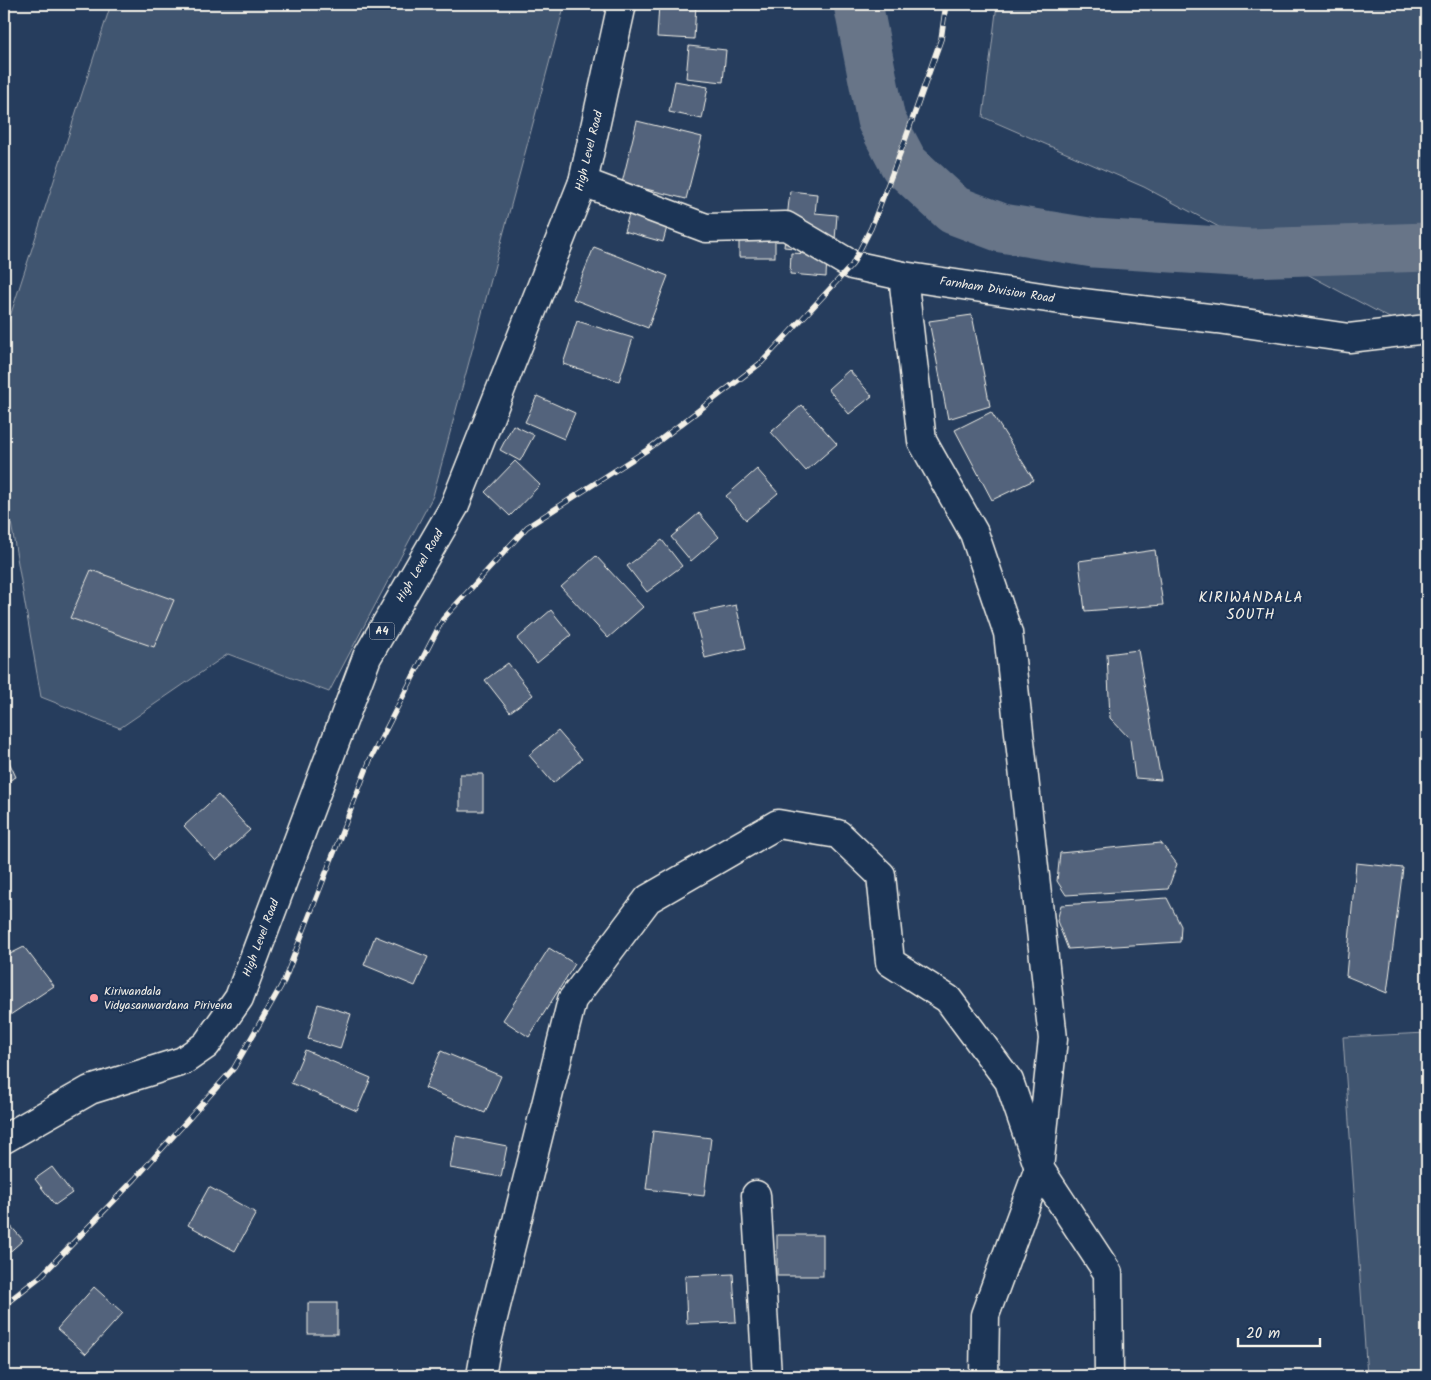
<svg xmlns="http://www.w3.org/2000/svg" width="1431" height="1380" font-family="Kalam,sans-serif">
	<style>
		.green { fill: #40546f; stroke: #9aa2ac }
		.lines { fill: none; stroke-linecap: round; stroke-linejoin: round }
		.river { stroke: #677588; stroke-width: 49 }
		.building { fill: #52647b; stroke: #f4f1e8 }
		.minor-casing { stroke: #f4f1e8; stroke-width: 31 }
		.highway-casing { stroke: #f4f1e8; stroke-width: 31 }
		.minor { stroke: #1d3557; stroke-width: 28 }
		.highway { stroke: #1d3557; stroke-width: 28 }
		.rail-casing { stroke: #f4f1e8; stroke-width: 5.5 }
		.rail { stroke: #1d3557; stroke-width: 4; stroke-dasharray: 11; stroke-linecap: butt }
		.poi-dot { fill: #ff9aa2; stroke: #1d3557; stroke-width: 2 }
		.labels { text-anchor: middle; dominant-baseline: central; stroke-width: 4; stroke-linejoin: round; paint-order: stroke }
		.shield { fill: #1d3557; stroke: #b4b9bc; stroke-width: 1 }
		.shield-label { font-size: 11px; font-weight: bold; fill: #f4f1e8 }
		.street-label { font-size: 12px; fill: #f4f1e8; stroke: #1d3557 }
		.poi-label { font-size: 12px; fill: #f4f1e8; stroke: #1d3557; text-anchor: start }
		.quarter-label { font-size: 15px; letter-spacing: 1px; fill: #f4f1e8; stroke: #1d3557 }
	</style>
	<rect width="100%" height="100%" fill="#263d5d"/>
	<filter id="ink" filterUnits="userSpaceOnUse"><feTurbulence type="fractalNoise" baseFrequency=".02" numOctaves="2"/><feDisplacementMap in="SourceGraphic" scale="10" xChannelSelector="R" yChannelSelector="G"/><feConvolveMatrix kernelMatrix="1 2 1 2 8 2 1 2 1" color-interpolation-filters="sRGB"/></filter>
	<g filter="url(#ink)">
		<!-- green -->
		<g class="green">
			<path d="M111,4H565L433,496L329,692L228,654L120,728L41,697L4,482V335Z"/>
			<path d="M997,4H1427V338L1144,187L983,117Z"/>
			<path d="M1427,1033V1376H1367L1343,1037Z"/>
		</g>
		<g class="lines">
			<!-- river -->
			<path class="river" d="M858,4L881,120L904,164L954,210L1002,228L1094,243L1250,253L1427,247"/>
		</g>
		<!-- building -->
		<g class="building">
			<path d="M659,4H696L694,39L657,37Z"/>
			<path d="M689,46L726,50L723,82L686,78Z"/>
			<path d="M675,81L708,87L702,119L669,112Z"/>
			<path d="M637,121L702,137L686,199L622,183Z"/>
			<path d="M790,191L817,194L815,213L837,215L834,252L784,247Z"/>
			<path d="M634,197L672,208L663,242L624,231Z"/>
			<rect x="739" y="234" width="36" height="23"/>
			<path d="M594,247L668,276L648,328L573,299Z"/>
			<path d="M791,253L827,255L826,277L790,274Z"/>
			<path d="M972,315L990,406L948,419L929,321Z"/>
			<path d="M577,321L633,338L619,381L563,364Z"/>
			<path d="M849,370L872,396L849,414L828,389Z"/>
			<path d="M537,396L575,413L564,439L525,422Z"/>
			<path d="M802,405L837,444L806,471L771,432Z"/>
			<path d="M991,412L1034,480L992,500L955,430Z"/>
			<path d="M513,425L534,435L520,461L500,450Z"/>
			<path d="M515,461L540,485L510,516L485,492Z"/>
			<path d="M757,469L778,493L746,520L726,496Z"/>
			<path d="M699,513L719,537L691,561L671,537Z"/>
			<path d="M662,540L682,566L647,592L627,566Z"/>
			<path d="M1155,550L1163,605L1085,611L1079,561Z"/>
			<path d="M596,556L643,607L608,638L561,587Z"/>
			<path d="M91,570L174,600L154,647L70,618Z"/>
			<path d="M736,605L746,648L705,658L694,614Z"/>
			<path d="M551,610L571,635L537,663L517,639Z"/>
			<path d="M1138,650L1161,780L1135,778L1130,739L1110,718L1107,654Z"/>
			<path d="M508,663L533,695L510,712L485,680Z"/>
			<path d="M558,731L582,759L553,783L529,755Z"/>
			<path d="M4,751L16,777L4,783Z"/>
			<rect x="460" y="774" width="23" height="37"/>
			<path d="M218,795L250,830L216,861L184,826Z"/>
			<path d="M1161,843L1177,864L1168,889L1066,895L1057,881L1060,853Z"/>
			<path d="M1356,863L1403,868L1387,993L1346,976Z"/>
			<path d="M1167,898L1181,926L1180,942L1068,949L1057,921L1061,905Z"/>
			<path d="M375,936L428,957L415,986L364,965Z"/>
			<path d="M24,947L54,986L4,1019V957Z"/>
			<path d="M549,948L575,964L529,1037L503,1020Z"/>
			<path d="M318,1004L351,1014L340,1049L308,1039Z"/>
			<path d="M305,1050L371,1078L357,1111L291,1083Z"/>
			<path d="M441,1051L501,1076L485,1113L425,1088Z"/>
			<path d="M653,1131L711,1138L704,1196L646,1189Z"/>
			<path d="M456,1136L507,1146L501,1177L450,1168Z"/>
			<path d="M52,1167L72,1193L55,1205L35,1179Z"/>
			<path d="M209,1187L256,1213L235,1251L188,1225Z"/>
			<path d="M8,1223L23,1240L4,1257V1226Z"/>
			<rect x="777" y="1235" width="46" height="41"/>
			<path d="M733,1274L736,1322L687,1324L685,1276Z"/>
			<path d="M94,1287L123,1313L86,1354L57,1329Z"/>
			<rect x="308" y="1303" width="29" height="31"/>
		</g>
		<g class="lines">
			<!-- minor casing -->
			<g class="minor-casing">
				<g id="minor">
					<path d="M583,182L706,228L786,226L852,265L903,276L1074,302L1217,319L1349,338L1427,329"/>
					<path d="M903,276L922,441L974,533L1008,633L1053,1039L1039,1168L985,1315L984,1376"/>
					<path d="M756,1195L767,1376"/>
					<path d="M481,1376L487,1342L572,1000L648,899L778,824L838,834L881,875L890,962L948,999L1009,1081L1039,1168L1108,1273L1109,1376"/>
				</g>
			</g>
			<!-- highway casing -->
			<g class="highway-casing">
				<path id="highway" d="M4,1139L90,1090L183,1061L206,1045L239,998L367,657L454,507L583,182L622,4"/>
			</g>
			<!-- minor -->
			<use href="#minor" class="minor"/>
			<!-- highway -->
			<use href="#highway" class="highway"/>
			<!-- rail casing -->
			<g class="rail-casing">
				<path id="rail" d="M4,1305L41,1276L135,1179L234,1068L284,981L370,760L443,619L527,527L647,450L762,362L852,265L871,228L904,143L941,39L946,4"/>
			</g>
			<!-- rail -->
			<use href="#rail" class="rail"/>
		</g>
	</g>
	<!-- markers -->
	<circle class="poi-dot" cx="94" cy="998" r="5"/>
	<g class="labels">
		<!-- shield labels -->
		<rect class="shield" x="369.5" y="622.5" width="25" height="17" rx="4"/>
		<g class="shield-label">
			<text x="382" y="631">A4</text>
		</g>
		<!-- street labels -->
		<g class="street-label">
			<text transform="translate(589 151) rotate(-76)">High Level Road</text>
			<text transform="translate(997 290) rotate(9)">Farnham Division Road</text>
			<text transform="translate(420 566) rotate(-60)">High Level Road</text>
			<text transform="translate(261 938) rotate(-69)">High Level Road</text>
		</g>
		<!-- poi labels -->
		<g class="poi-label">
			<text x="104" y="991">Kiriwandala<tspan x="104" dy="14">Vidyasanwardana Pirivena</tspan></text>
		</g>
		<!-- quarter labels -->
		<g class="quarter-label">
			<text x="1251" y="598">KIRIWANDALA<tspan x="1251" dy="17">SOUTH</tspan></text>
		</g>
	</g>
	<!-- margin -->
	<rect width="1431" height="1380" fill="none" stroke="#1d3557" stroke-width="20"/>
	<rect x="10" y="10" width="1411" height="1360" fill="none" stroke="#f4f1e8" stroke-width="2" filter="url(#ink)"/>
	<!-- scale -->
	<path d="M1238 1338v8h82v-8" fill="none" stroke="#f4f1e8" stroke-width="2.5"/>
	<text x="1246" y="1338" font-size="15" fill="#f4f1e8" stroke="#1d3557" stroke-width="4" paint-order="stroke">20 m</text>
</svg>
